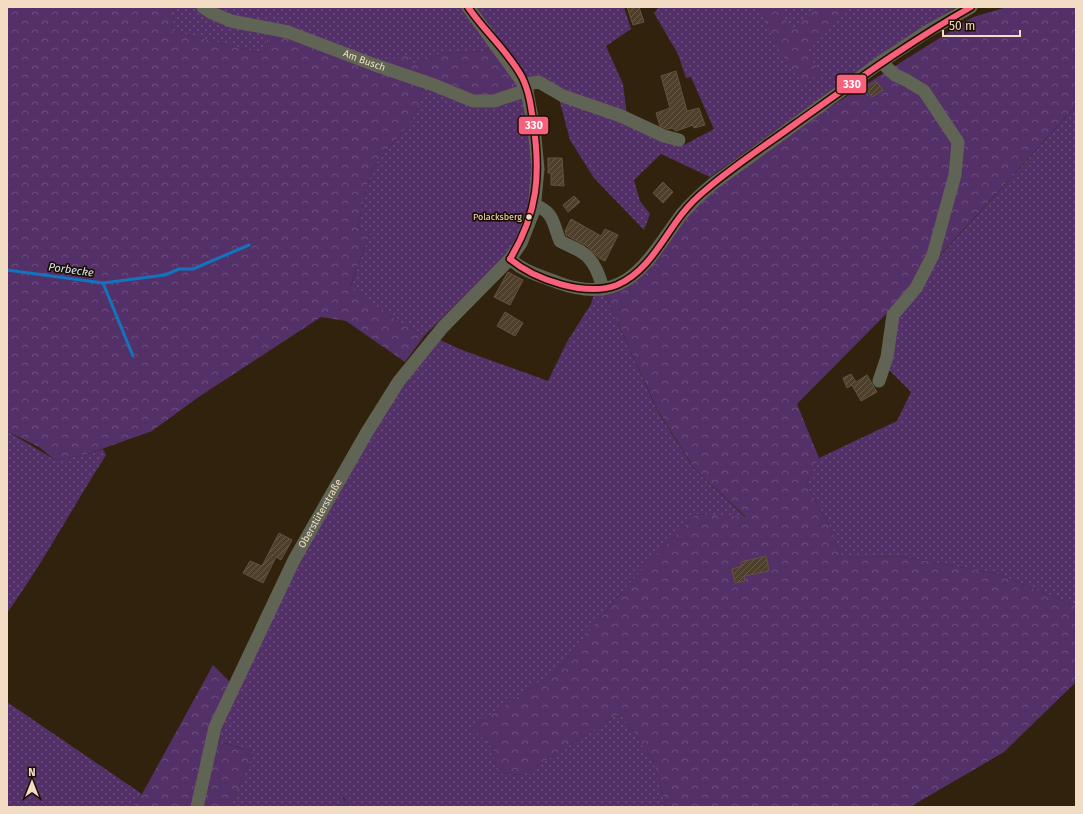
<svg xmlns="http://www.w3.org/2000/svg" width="1083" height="814" font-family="'Fira Sans',sans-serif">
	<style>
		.grass { fill: url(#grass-dots) }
		.forest { fill: url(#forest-crowns) }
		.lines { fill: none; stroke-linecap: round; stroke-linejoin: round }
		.stream { stroke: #1274bd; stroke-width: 3 }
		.building { fill: url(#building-hatch); stroke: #625341 }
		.minor { stroke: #606454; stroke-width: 13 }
		.bus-1-casing { stroke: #1f0f00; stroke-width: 9 }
		.bus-1 { stroke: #f8607d; stroke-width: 6 }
		.bus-dot { fill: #f2dcc4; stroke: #1f0f00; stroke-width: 1.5 }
		.labels { text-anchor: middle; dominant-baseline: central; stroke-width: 3.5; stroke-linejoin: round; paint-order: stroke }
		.bus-label { font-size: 9px; fill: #f2dcc4; stroke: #1f0f00; text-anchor: end }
		.street-label { font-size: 10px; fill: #f2dcc4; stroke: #1f0f00 }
		.water-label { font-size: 11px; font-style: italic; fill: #cee3f8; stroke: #1f0f00 }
		.line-badge { stroke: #1f0f00; stroke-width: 1.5 }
		.badge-label { font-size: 11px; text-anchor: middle; font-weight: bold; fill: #fff }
	</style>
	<defs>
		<pattern id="grass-dots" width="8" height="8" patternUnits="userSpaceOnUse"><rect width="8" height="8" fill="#543069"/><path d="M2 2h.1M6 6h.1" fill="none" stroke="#6d4d7d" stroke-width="1.8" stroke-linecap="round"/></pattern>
		<pattern id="forest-crowns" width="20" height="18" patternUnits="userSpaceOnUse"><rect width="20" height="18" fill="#543069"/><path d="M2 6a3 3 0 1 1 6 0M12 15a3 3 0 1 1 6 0" fill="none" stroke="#6d4d7d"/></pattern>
		<pattern id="building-hatch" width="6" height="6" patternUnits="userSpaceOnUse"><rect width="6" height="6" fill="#4e3f2d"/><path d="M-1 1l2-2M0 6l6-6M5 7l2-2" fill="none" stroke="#685a4a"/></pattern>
	</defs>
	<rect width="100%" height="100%" fill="#31220e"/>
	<!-- grass -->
	<g class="grass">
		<path d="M175,7H198L269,33L263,54L172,31Z"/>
		<path d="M210,7H464L497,50L440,54L415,64L386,66L233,17Z"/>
		<path d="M473,7H624L631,29L606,46L623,84L627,116L526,79Z"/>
		<path d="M659,7H956L898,43L710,177L661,154L634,180L640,201L650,214L644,230L594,178L570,140L558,95L682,146L714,129L691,77L686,78L678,54L654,13Z"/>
		<path d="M423,86L525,98L534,168L531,204L520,235L504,257L424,336L392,317L350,288L370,233L358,227C361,214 368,176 374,167C393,138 419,124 423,86Z"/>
		<path d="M1076,106V606L998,574L899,556L842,558L828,523L806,484L819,458L897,421L911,392L887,368L900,300Z"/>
		<path d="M594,294H605L657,410L694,469L746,518L696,514L626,587L557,670L472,728L493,748L497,773L523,775L620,713L653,760L666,807H350L343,797L338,807H230L254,752L215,740L297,560L401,383L438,339L462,350L548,381L567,342L591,304Z"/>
		<path d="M7,431L55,460L85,455L103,449L106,455C72,508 43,563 7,613Z"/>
		<path d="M7,702L142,794L132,807H7Z"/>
	</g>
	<!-- forest -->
	<g class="forest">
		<path d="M7,7H175L172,31L263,54L269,33L285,35L423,86C419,124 393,138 374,167C368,175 361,214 358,227L370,233L350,287L392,317L424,336L405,362L346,321L321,317L200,396L152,431L85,455L55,460L39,447L7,431Z"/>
		<path d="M759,7H779L791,31L815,7H850L806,50L821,74L803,84L782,55Z"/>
		<path d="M1007,7H1076V106L891,309L797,404L819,458L806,484L828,523L842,558L899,556L998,574L1076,606V682L1004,752L910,807H666L653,760L620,713L523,775L497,773L493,748L472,728L557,670L626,587L696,514L746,517L695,470L657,409L605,294L637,278L684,214L760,151L973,17Z"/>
		<path d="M497,50L522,88L486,99L386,66L392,59L406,55L415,64L440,54Z"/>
		<path d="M213,665L230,682L207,738L254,752L230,807H132L142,794Z"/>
		<path d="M342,797L350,807H338Z"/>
	</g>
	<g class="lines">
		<!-- stream -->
		<g class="stream">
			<path d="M7,270L103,283L133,356"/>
			<path d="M103,283L165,275L179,269H193L249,245"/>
		</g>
	</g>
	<!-- building -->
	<g class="building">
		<path d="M627,7H639L644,22L633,25Z"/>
		<path d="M676,71L687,111L699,108L705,125L694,128L693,125L676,131L672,128L668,129L660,126L656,113L670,108L661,76Z"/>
		<path d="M876,81L883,90L872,97L866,88Z"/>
		<path d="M548,158H562L564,186L551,185V173H548Z"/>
		<path d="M663,182L673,192L663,203L653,193Z"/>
		<path d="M574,196L580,202L568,212L563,205Z"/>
		<path d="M571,219L601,236L605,229L618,235L605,261L599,258L587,246L566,235L565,231Z"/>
		<path d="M508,272L523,280L510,305L494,297Z"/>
		<path d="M505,312L523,323L515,336L497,326Z"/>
		<path d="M851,374L856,382L867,375L877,392L861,401L852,385L847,388L843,378Z"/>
		<path d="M279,533L292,540L281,560L276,557L263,583L243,573L250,561L262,566Z"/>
		<path d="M766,556L769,571L744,576L745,581L735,583L732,569L742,566L741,562Z"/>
	</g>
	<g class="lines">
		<!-- minor -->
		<g class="minor">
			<path id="s1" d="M203,7L212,13L231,21L288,32L375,65L434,85L473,101H494L527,90"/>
			<path d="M525,84L539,82L563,96L621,116L664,136L679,140"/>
			<path d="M535,205C554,212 553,224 560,241C567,245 576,248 583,253C594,260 600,277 603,289"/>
			<path d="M510,259C524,272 541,276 559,283C626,307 647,262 681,215C691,203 702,193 714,183L881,62L928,31L971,7"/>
			<path d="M879,381L887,357L893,315L916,288L933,255L955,175L958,142L924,91L906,80L895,75L881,62"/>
			<path id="s2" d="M197,807L215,727L294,560L367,432L399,381L443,327L510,259L521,243L534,210L538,169L534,127L526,87L468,7"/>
		</g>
		<!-- bus-1 casing -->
		<g class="bus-1-casing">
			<g id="bus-1">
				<path d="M468,7C484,31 508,51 522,77C529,91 531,106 533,121C541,174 538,213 510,259"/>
				<path d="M510,259C535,280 586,297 617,285C648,272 663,238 682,214C689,205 698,196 708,188C735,165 766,145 795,124C853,83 909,42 971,7"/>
			</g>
		</g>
		<!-- bus-1 -->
		<use href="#bus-1" class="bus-1"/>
	</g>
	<!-- markers -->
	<circle class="bus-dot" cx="529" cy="217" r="3.5"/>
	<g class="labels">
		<!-- bus labels -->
		<g class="bus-label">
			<text x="522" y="217">Polacksberg</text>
		</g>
		<!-- street labels -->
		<g class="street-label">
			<text stroke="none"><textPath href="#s1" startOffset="171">Am Busch</textPath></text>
			<text stroke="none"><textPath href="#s2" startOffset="320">Oberstüterstraße</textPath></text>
		</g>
		<!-- water labels -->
		<g class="water-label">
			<text transform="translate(71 270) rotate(8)">Porbecke</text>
		</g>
	</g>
	<g class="line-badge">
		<rect x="836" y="74" width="31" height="20" rx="4" fill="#f8607d"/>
		<rect x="518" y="116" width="31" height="19" rx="4" fill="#f8607d"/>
	</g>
	<g class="badge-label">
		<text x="852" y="88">330</text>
		<text x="534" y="129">330</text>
	</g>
	<!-- border -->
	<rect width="1083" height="814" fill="none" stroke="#f2dcc4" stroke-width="16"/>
	<!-- north arrow -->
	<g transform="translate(32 782)" stroke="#1f0f00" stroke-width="3" paint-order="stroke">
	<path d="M0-3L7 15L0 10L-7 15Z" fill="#f2dcc4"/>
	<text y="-6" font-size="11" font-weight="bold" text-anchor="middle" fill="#f2dcc4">N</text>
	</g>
	<!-- scale -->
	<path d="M943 30v6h77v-6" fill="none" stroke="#f2dcc4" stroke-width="2"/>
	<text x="949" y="30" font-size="12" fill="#f2dcc4" stroke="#1f0f00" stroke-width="3" paint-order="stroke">50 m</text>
</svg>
